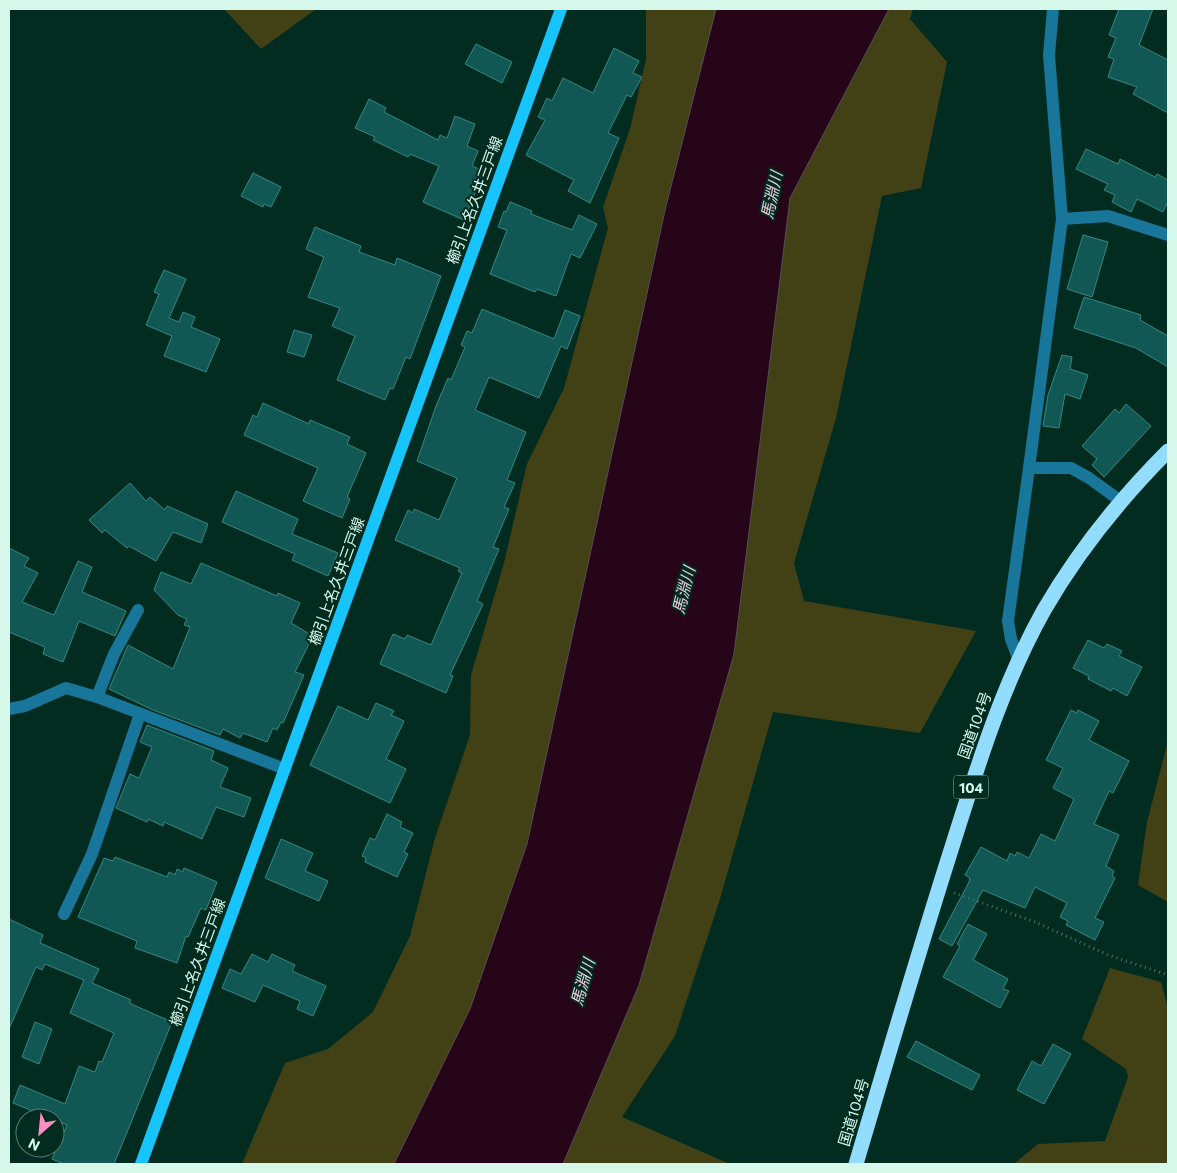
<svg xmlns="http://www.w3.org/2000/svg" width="1177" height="1173" font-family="Commissioner,'Noto Sans JP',sans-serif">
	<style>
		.green { fill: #424116 }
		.water { fill: #260518; stroke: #5a4e57 }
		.building { fill: #115854; stroke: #318983 }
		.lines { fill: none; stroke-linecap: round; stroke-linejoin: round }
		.path { stroke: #4b7266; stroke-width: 3; stroke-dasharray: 1 4; stroke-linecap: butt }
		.minor { stroke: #177699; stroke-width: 12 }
		.major { stroke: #18c4fe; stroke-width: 12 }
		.highway { stroke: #92dcfe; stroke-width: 15 }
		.labels { text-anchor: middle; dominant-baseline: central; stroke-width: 4; stroke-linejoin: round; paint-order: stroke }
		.shield { fill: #032c21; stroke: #96bbae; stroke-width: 1 }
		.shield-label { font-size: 14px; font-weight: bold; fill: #d5f8ea }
		.street-label { font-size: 15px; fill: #d5f8ea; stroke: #032c21 }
		.water-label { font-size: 16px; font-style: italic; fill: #edcfdd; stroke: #032c21 }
	</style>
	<rect width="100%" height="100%" fill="#032c21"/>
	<!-- green -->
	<g class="green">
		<path d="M224,9H316L261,49Z"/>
		<path d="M646,9H716L666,206L527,844L470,1009L394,1164H242L285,1063L328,1049L373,1012L410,936L435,838L470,735L471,675L504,563L527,464L564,388L608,228L603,207L630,129L646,59Z"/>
		<path d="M889,9H913L910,19L947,62L921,188L882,196L836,418L794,563L804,601L976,631L920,733L773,712L720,899L675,1036L622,1117L730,1164H563L639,985L734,654L790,198Z"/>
		<path d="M1168,741V902L1138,885L1147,822Z"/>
		<path d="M1110,968L1161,982L1168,1009V1164H1014L1038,1144L1105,1141L1128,1077L1126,1069L1082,1039Z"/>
	</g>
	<!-- water -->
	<path class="water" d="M716,9H889L790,198L734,654L639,985L563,1164H394L470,1009L527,844L666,206Z"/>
	<!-- building -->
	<g class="building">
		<path d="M1119,9H1153L1139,45L1168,60V113L1133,94L1137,87L1108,77L1114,59L1108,57L1116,38L1109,35Z"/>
		<path d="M476,44L512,62L502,83L465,64Z"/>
		<path d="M614,48L639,61L633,73L642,77L631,97L627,95L608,133L619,138L590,203L568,191L574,180L526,155L545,120L538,117L547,98L552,101L563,78L593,93Z"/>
		<path d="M369,99L386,108L384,112L438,140L440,135L447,138L455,116L475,124L467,146L478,151L472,166L484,171L464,220L423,202L439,166L410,154L408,157L373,140L375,137L355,128Z"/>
		<path d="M1086,149L1118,164L1120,159L1155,177L1157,174L1168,180V201L1163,212L1137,199L1131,212L1112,202L1115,195L1104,190L1108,184L1076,169Z"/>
		<path d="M253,173L281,187L271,207L264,204L263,207L241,196Z"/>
		<path d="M510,202L532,211L531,214L572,230L579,215L597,224L580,258L571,254L556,296L537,289L535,292L490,274L507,230L498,227L504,211L506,212Z"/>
		<path d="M315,227L361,246L359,252L395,265L397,258L441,276L410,359L406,357L393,389L390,388L385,400L337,380L355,336L332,326L340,308L308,297L324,257L306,249Z"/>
		<path d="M1083,235L1108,242L1092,297L1067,289Z"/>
		<path d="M164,270L186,279L169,318L179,322L183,312L195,317L191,327L220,339L206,372L164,356L172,336L146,325L159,294L154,292Z"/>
		<path d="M1084,297L1141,315L1140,320L1168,336V367L1136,348L1074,328Z"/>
		<path d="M482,309L554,339L565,310L580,316L567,349L561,346L539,398L489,377L475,410L526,432L507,480L515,483L504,507L509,509L493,547L499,549L477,601L483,604L450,675L453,676L446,693L380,664L393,634L405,639L407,635L431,645L462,573L458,571L460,568L395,540L408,510L413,513L414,509L439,520L457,478L417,461L436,406L448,378L451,380L465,347L461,345L467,331L472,333Z"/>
		<path d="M294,330L312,335L304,357L287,352Z"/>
		<path d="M1062,355L1072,357L1070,369L1088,375L1080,399L1065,394L1059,428L1043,426L1048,395Z"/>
		<path d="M263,403L309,424L310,420L350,437L347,444L366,453L347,497L350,499L342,518L303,501L318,468L244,435L253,415L257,417Z"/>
		<path d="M1126,404L1151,426L1104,477L1092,465L1097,459L1082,446L1115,409L1119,413Z"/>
		<path d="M130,483L146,501L150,497L165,510L167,506L208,524L201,543L173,532L156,561L129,546L127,548L105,530L102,533L89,520Z"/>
		<path d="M236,491L298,519L292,534L338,553L328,576L292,560L295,554L222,522Z"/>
		<path d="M9,548L29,558L24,566L38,573L22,602L54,615L78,561L92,567L82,592L126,611L115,636L79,621L63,662L43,654L45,647L9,632Z"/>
		<path d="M201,563L277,596L278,593L300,603L291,623L313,636L295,672L304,675L283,723L281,722L277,730L273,728L267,742L243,733L240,738L223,729L220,735L153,710L109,689L128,645L173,669L190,627L184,625L187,619L178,615L154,590L161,572L191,584Z"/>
		<path d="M1088,640L1104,648L1107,644L1122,651L1119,656L1142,667L1127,696L1113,688L1111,691L1088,679L1089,676L1073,668Z"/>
		<path d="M376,703L394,711L391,715L404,721L386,759L406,769L390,803L310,765L338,706L368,720Z"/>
		<path d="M1071,710L1077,713L1078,710L1099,721L1089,740L1129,761L1113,793L1109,791L1094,824L1119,835L1106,866L1114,871L1112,876L1115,878L1095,918L1104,922L1095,940L1066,925L1068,921L1060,917L1067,903L1035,887L1025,908L983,890L952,946L939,939L969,882L970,878L965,875L981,847L1007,861L1010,853L1015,856L1017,852L1029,858L1041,834L1055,841L1074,799L1053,788L1063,768L1046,760Z"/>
		<path d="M147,725L214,751L211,760L228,768L220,787L251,798L244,817L216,807L202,839L164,822L163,826L148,819L147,822L116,808L130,774L139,778L152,747L140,742Z"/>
		<path d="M387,814L402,822L400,827L413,833L404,852L408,854L397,877L365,862L366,858L362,856L370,838L375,840Z"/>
		<path d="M281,839L313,853L305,871L328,881L319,901L265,878Z"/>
		<path d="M115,857L167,877L169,872L175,875L177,869L183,872L184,868L217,882L206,910L201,908L188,937L186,936L177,963L135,948L137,941L78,917L104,858L113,861Z"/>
		<path d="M9,919L43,935L40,943L99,969L92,983L131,1000L129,1003L172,1022L114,1164H64L52,1159L67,1125L13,1103L20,1085L65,1104L79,1066L95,1072L99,1061L102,1062L114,1033L70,1013L84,980L45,964L42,970L36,967L9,1029Z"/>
		<path d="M968,924L987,934L973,960L1008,979L1003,989L1009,991L1000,1008L943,977L960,946L957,944Z"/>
		<path d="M252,954L268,962L272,954L295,965L292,971L326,986L313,1016L297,1009L300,1001L263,985L255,1002L222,988L230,969L241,974Z"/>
		<path d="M35,1022L52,1029L39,1064L22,1057Z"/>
		<path d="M916,1041L980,1075L972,1090L907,1057Z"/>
		<path d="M1053,1044L1071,1054L1044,1104L1017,1090L1032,1061L1041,1066Z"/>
	</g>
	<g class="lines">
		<!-- path -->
		<path class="path" d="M954,893L1035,922L1108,955L1168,975"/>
		<!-- minor -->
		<g class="minor">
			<path d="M1053,9L1049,55L1062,219L1029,468H1071L1089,478L1122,502"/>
			<path d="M1062,219L1108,216L1168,235"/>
			<path d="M1019,661L1011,639L1008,621L1029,468"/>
			<path d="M97,697L114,654L138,610"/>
			<path d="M9,709L25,706L66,688L97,697L285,769"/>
			<path d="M64,914L92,854L140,714"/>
		</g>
		<!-- major -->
		<path class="major" d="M141,1164L561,9"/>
		<!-- highway -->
		<path class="highway" d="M856,1164C887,1059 918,954 951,850C977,768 1002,685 1044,610C1077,553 1121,498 1168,451"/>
	</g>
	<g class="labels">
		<!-- shield labels -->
		<rect class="shield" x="953.5" y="775.5" width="35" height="23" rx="4"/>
		<g class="shield-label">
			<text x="971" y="787">104</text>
		</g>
		<!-- street labels -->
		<g class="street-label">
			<text transform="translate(474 200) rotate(-70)">櫛引上名久井三戸線</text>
			<text transform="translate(336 581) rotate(-70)">櫛引上名久井三戸線</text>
			<text transform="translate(974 725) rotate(-70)">国道104号</text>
			<text transform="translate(197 962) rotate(-70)">櫛引上名久井三戸線</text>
			<text transform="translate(853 1112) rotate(-73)">国道104号</text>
		</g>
		<!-- water labels -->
		<g class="water-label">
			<text transform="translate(771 195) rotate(-78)">馬淵川</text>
			<text transform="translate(683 590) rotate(-76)">馬淵川</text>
			<text transform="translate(582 982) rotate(-74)">馬淵川</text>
		</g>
	</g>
	<!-- border -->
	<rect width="1177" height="1173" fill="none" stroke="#d5f8ea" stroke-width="20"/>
	<!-- north arrow -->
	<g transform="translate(40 1133) rotate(207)"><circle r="24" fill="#032c21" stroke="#577e71"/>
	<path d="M0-4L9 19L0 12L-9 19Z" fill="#fa8fc6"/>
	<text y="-8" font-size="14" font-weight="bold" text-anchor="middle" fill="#d5f8ea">N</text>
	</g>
</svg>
